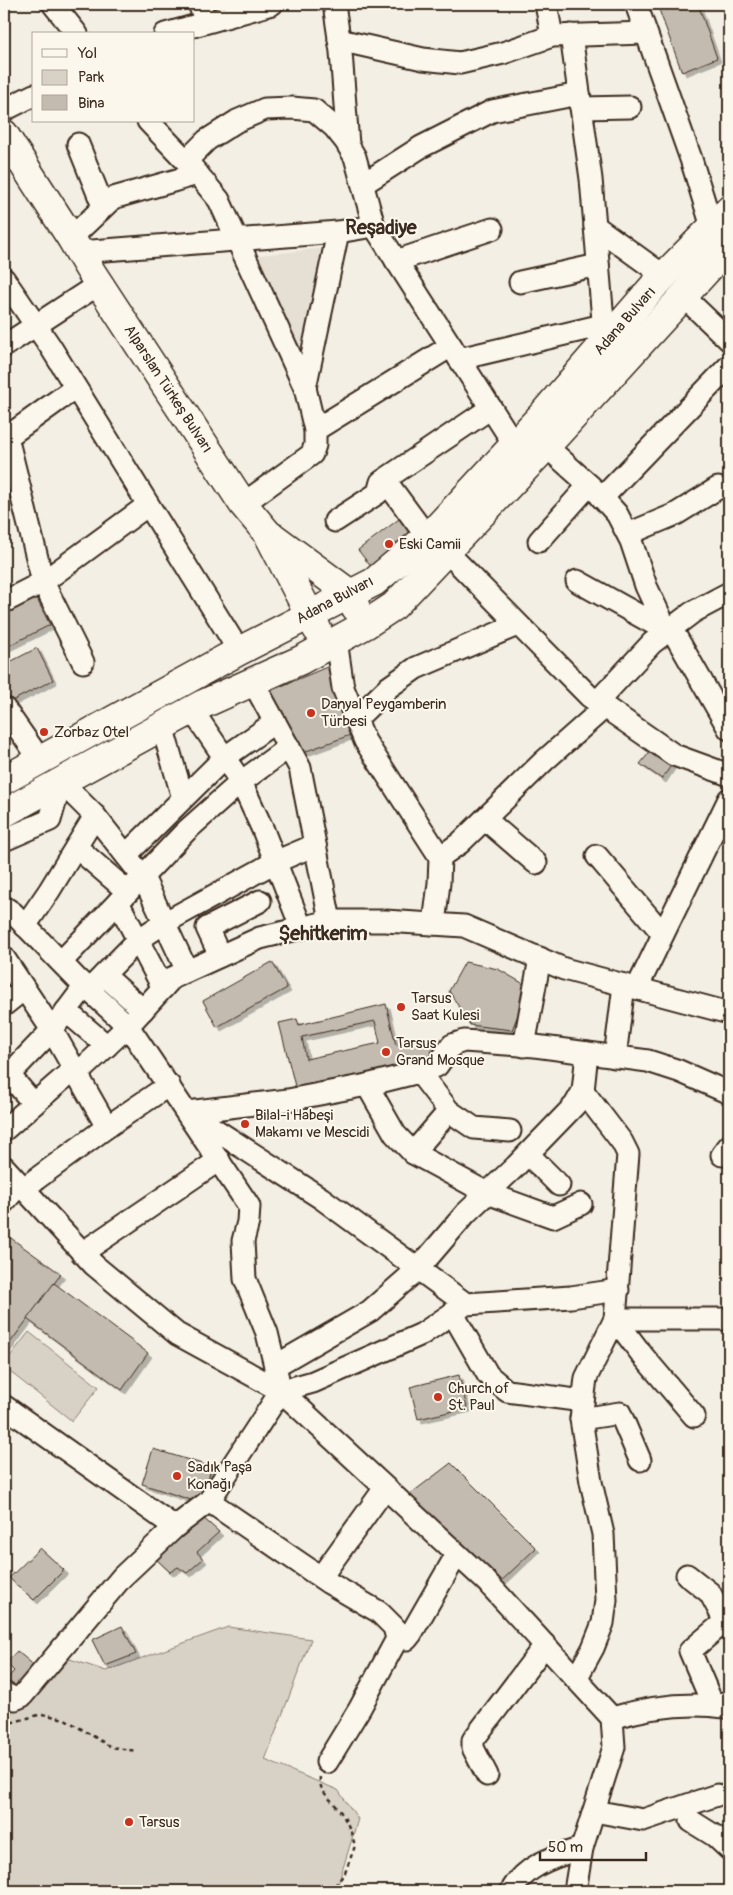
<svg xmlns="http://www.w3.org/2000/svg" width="733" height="1895" font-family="Pangolin,sans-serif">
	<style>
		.built { fill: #e5dfd4 }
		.green { fill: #d8d1c6; stroke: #8a7e72 }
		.building { fill: #c3bbb0; stroke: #3b2a1e; fill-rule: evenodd; filter: url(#shadow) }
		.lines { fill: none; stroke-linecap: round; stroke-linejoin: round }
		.minor-casing { stroke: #3b2a1e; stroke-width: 25 }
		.major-casing { stroke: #3b2a1e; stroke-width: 31 }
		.path { stroke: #3b2a1e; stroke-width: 2.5; stroke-dasharray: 4 4; stroke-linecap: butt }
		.minor { stroke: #fbf7ec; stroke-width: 21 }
		.major { stroke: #fbf7ec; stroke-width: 28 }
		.poi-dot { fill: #c8321e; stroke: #fbf7ec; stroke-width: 2 }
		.labels { text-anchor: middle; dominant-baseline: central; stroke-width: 4; stroke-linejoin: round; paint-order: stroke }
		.street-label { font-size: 15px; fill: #3b2a1e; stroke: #fbf7ec }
		.poi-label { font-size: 15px; fill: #3b2a1e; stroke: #fbf7ec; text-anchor: start }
		.district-label { font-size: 20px; font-weight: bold; fill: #3b2a1e; stroke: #fbf7ec }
	</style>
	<defs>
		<filter id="shadow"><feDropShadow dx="4" dy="4" stdDeviation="0" flood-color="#0004"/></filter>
	</defs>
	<rect width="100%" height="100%" fill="#f3efe4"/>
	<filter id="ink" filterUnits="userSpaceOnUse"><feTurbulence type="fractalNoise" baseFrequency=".02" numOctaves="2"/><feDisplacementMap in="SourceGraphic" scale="10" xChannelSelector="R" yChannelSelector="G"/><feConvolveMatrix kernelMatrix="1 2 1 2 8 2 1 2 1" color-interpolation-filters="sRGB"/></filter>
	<g filter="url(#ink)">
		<!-- built -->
		<path class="built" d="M326,248L304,356L293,355L251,256Z"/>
		<!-- green -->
		<g class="green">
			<path d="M29,1332L99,1387L72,1421L4,1367V1364Z"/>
			<path d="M228,1627L311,1639L265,1760L338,1790L358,1819L336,1891H4V1705L22,1709L70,1659L106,1671Z"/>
		</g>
		<!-- building -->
		<g class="building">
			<path d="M657,4H698L717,58L682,72Z"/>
			<path d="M403,516L420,537L375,572L358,550Z"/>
			<path d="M34,593L50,625L4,648V608Z"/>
			<path d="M37,648L53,680L8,703L4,695V665Z"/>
			<path d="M327,667L353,734L301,753L265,693Z"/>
			<path d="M657,743L676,758L662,779L640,764Z"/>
			<path d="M272,962L287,988L217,1027L203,1001Z"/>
			<path d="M465,962L498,969L529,987L512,1030L470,1025L449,991Z"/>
			<path d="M386,1004L396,1045L428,1037L434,1062L297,1094L279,1023L297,1019L299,1025ZM375,1021L380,1043L306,1059L302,1037Z"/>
			<path d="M8,1236L61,1274L4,1351V1242Z"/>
			<path d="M54,1283L148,1353L122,1390L27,1319Z"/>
			<path d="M459,1375L467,1408L418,1419L410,1387Z"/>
			<path d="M153,1449L212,1467L200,1503L142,1484Z"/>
			<path d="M451,1463L536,1548L496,1586L405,1498Z"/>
			<path d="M201,1516L219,1532L197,1552L203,1559L187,1573L178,1567L170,1572L157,1560Z"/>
			<path d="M40,1548L64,1570L34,1600L9,1578Z"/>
			<path d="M122,1626L136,1654L105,1666L92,1640Z"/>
			<path d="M17,1651L37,1668L14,1694L4,1687V1682L14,1671L6,1663Z"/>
		</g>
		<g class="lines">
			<!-- minor casing -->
			<g class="minor-casing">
				<g id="minor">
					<path d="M53,4L77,34"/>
					<path d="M199,4L206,21"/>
					<path d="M334,4L341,52L348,145"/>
					<path d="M546,4L552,36"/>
					<path d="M636,4L691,159L712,227"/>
					<path d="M165,34L272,4"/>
					<path d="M571,35L591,179L605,344"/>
					<path d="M339,40L423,59L460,63L503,53L552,36L646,33"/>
					<path d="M581,108L630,107"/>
					<path d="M4,110L34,95"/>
					<path d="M148,121L191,166L219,200L305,388L315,430V445L312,454L243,504"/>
					<path d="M78,144L103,206"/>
					<path d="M186,161L207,140L237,121L265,109L292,108L314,110L334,127L346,142L355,157L374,226L514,444"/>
					<path d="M363,184L421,147L492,111L579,94"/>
					<path d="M595,226L664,276"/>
					<path d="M71,238L113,198L198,174"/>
					<path d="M79,252L338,232L374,226"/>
					<path d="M396,261L492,229"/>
					<path d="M4,279L50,346L239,651"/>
					<path d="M520,282L598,265"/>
					<path d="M683,296L729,340"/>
					<path d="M4,346L99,284"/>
					<path d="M459,359L603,325"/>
					<path d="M305,388L338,232"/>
					<path d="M315,430L451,346"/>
					<path d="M4,437H7L75,388"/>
					<path d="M7,437L43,582L83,662"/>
					<path d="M546,446L598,493L617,514L631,541L646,586L667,631"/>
					<path d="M385,480L427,537"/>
					<path d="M602,498L729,366"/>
					<path d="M335,521L378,493L381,482L491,408"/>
					<path d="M628,534L676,514L718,488"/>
					<path d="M539,541L589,485"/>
					<path d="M447,552L589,696L674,755L729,775"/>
					<path d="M577,581L667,631"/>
					<path d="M4,602L43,582L148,505"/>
					<path d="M671,628L729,729"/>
					<path d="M336,640L343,688L365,741L440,857L439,883L434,924"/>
					<path d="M253,682L300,768L330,921"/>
					<path d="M597,702L652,643L693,612L729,593"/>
					<path d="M4,708L41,761"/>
					<path d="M192,710L241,782L263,830L301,927"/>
					<path d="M356,719L389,687L416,668L517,625"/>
					<path d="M162,726L183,798"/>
					<path d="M485,819L536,863"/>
					<path d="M4,840L50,820L61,782L95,816L143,877L187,971"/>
					<path d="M76,847L128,892"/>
					<path d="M126,855L224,758L275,722"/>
					<path d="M597,856L663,934"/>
					<path d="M440,857L460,843L544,761L605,707"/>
					<path d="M118,902L163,988"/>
					<path d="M4,907L13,913L78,980L128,1026L249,1206L248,1222L243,1241L245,1279L267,1333L281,1391"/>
					<path d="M25,926L49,891L95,816"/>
					<path d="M220,956L207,928L260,901"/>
					<path d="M4,958L52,1030L107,1127"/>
					<path d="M61,962L186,831L241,782L289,747"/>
					<path d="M104,975L143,1010"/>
					<path d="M637,988L729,799"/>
					<path d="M89,990L138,940L164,923L275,862L315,845"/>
					<path d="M4,1005L24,989"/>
					<path d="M66,1011L107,1046"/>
					<path d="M524,1046L540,958"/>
					<path d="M615,1057L624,985"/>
					<path d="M4,1069L34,1104"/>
					<path d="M419,1072L449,1111L474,1128L510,1131"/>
					<path d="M77,1074L128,1026L172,978L260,938L330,921H385L464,926L564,969L729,1013"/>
					<path d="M4,1080L52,1030L85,986"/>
					<path d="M367,1085L395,1134L413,1153L487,1193L553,1217L581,1204"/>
					<path d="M187,1112L288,1100L367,1085L419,1072L437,1066L452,1045L464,1041L535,1046L648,1061L679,1071L729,1093"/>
					<path d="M194,1116L321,1198L466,1304"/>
					<path d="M4,1130L74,1069"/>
					<path d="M413,1153L449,1111"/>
					<path d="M528,1154L559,1185"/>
					<path d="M722,1155L729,1146"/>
					<path d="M4,1167L94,1265L177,1334L281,1391L486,1581L612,1718L614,1747L582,1848L575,1891"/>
					<path d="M24,1188L107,1127L169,1085"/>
					<path d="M4,1202L20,1184"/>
					<path d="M82,1253L219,1160"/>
					<path d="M453,1314L488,1375L507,1391L583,1401"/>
					<path d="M615,1319L643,1356L694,1416"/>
					<path d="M615,1319H729"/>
					<path d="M275,1366L370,1311L418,1269L466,1213L516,1166L575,1105L583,1091L587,1053"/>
					<path d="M4,1406L175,1527"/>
					<path d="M581,1419L620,1413L640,1460"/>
					<path d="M209,1501L329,1583L379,1612L394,1627L397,1639L391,1650L360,1708L327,1762"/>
					<path d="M687,1575L710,1593L729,1629"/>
					<path d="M321,1577L385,1488"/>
					<path d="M729,1618L690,1651L713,1705L729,1702"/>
					<path d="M397,1639H407L411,1634L457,1554"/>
					<path d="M576,1679L593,1648L603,1623L606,1600L603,1534L591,1482L581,1419L586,1378L615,1319L628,1154L622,1142L583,1091"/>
					<path d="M4,1693L15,1699L22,1696L122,1577L175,1527L209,1501L281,1391L313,1382L422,1334L466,1304L571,1297L618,1290"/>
					<path d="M612,1718C649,1707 687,1702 725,1707"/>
					<path d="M487,1775L473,1748V1740L545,1645"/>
					<path d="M594,1811L643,1820L717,1795"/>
					<path d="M691,1821L715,1836L729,1849"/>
					<path d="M511,1891C527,1864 554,1857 582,1848"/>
				</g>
			</g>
			<!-- major casing -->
			<g class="major-casing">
				<g id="major">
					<path d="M4,134L71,238L88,267L243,504L268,534L317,629"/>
					<path d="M273,537L349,593L356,608"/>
					<path d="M4,780L239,651L374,582L434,531L544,413L653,287L729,210"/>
					<path d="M4,813L201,705L301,660L365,625L394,606L550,442L729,246"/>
				</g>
			</g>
			<!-- path -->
			<g class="path">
				<path d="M4,1726L10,1723L42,1714L65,1719L111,1747L136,1751"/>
				<path d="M320,1777C318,1792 332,1799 339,1810C347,1820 352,1834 355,1846L345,1873L331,1891"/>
				<path d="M4,1884L11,1891"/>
			</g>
			<!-- minor -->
			<use href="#minor" class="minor"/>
			<!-- major -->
			<use href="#major" class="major"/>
		</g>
	</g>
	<!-- markers -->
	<g class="poi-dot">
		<circle cx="389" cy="544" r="5"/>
		<circle cx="311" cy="713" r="5"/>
		<circle cx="44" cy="732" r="5"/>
		<circle cx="401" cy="1007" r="5"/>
		<circle cx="386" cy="1052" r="5"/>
		<circle cx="245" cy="1124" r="5"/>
		<circle cx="438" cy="1397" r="5"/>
		<circle cx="177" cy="1476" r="5"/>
		<circle cx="129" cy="1822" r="5"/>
	</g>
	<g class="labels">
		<!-- street labels -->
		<g class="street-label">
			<text transform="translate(625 321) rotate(-49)">Adana Bulvarı</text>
			<text transform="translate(168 389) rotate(57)">Alparslan Türkeş Bulvarı</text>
			<text transform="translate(335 600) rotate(-28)">Adana Bulvarı</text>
		</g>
		<!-- poi labels -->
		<g class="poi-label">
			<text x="399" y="544">Eski Camii</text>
			<text x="321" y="704">Danyal Peygamberin<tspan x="321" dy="17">Türbesi</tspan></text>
			<text x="54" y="732">Zorbaz Otel</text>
			<text x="411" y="998">Tarsus<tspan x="411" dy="17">Saat Kulesi</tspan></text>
			<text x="396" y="1043">Tarsus<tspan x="396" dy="17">Grand Mosque</tspan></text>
			<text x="255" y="1115">Bilal-i Habeşi<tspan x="255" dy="17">Makamı ve Mescidi</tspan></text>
			<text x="448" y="1388">Church of<tspan x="448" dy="17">St. Paul</tspan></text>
			<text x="187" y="1467">Sadık Paşa<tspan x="187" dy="17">Konağı</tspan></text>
			<text x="139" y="1822">Tarsus</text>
		</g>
		<!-- district labels -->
		<g class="district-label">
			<text x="381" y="227">Reşadiye</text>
			<text x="323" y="933">Şehitkerim</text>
		</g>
	</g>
	<!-- margin -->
	<rect width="733" height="1895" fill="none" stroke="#fbf7ec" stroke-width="20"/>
	<rect x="10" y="10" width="713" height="1875" fill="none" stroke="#3b2a1e" stroke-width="2" filter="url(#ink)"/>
	<!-- legend -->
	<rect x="32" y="32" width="162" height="90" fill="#fbf7ec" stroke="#aea59a"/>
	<rect x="42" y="49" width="25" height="8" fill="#fbf7ec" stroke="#aea59a"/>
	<text x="78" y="58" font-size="15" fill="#3b2a1e">Yol</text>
	<rect x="42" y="70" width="25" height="15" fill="#d8d1c6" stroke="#aea59a"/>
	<text x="78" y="82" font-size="15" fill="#3b2a1e">Park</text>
	<rect x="42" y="95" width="25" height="15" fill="#c3bbb0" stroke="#aea59a"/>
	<text x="78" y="108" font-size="15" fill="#3b2a1e">Bina</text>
	<!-- scale -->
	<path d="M540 1852v8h106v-8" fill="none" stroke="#3b2a1e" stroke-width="2.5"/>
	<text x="548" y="1852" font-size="15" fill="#3b2a1e" stroke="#fbf7ec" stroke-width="4" paint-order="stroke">50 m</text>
</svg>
